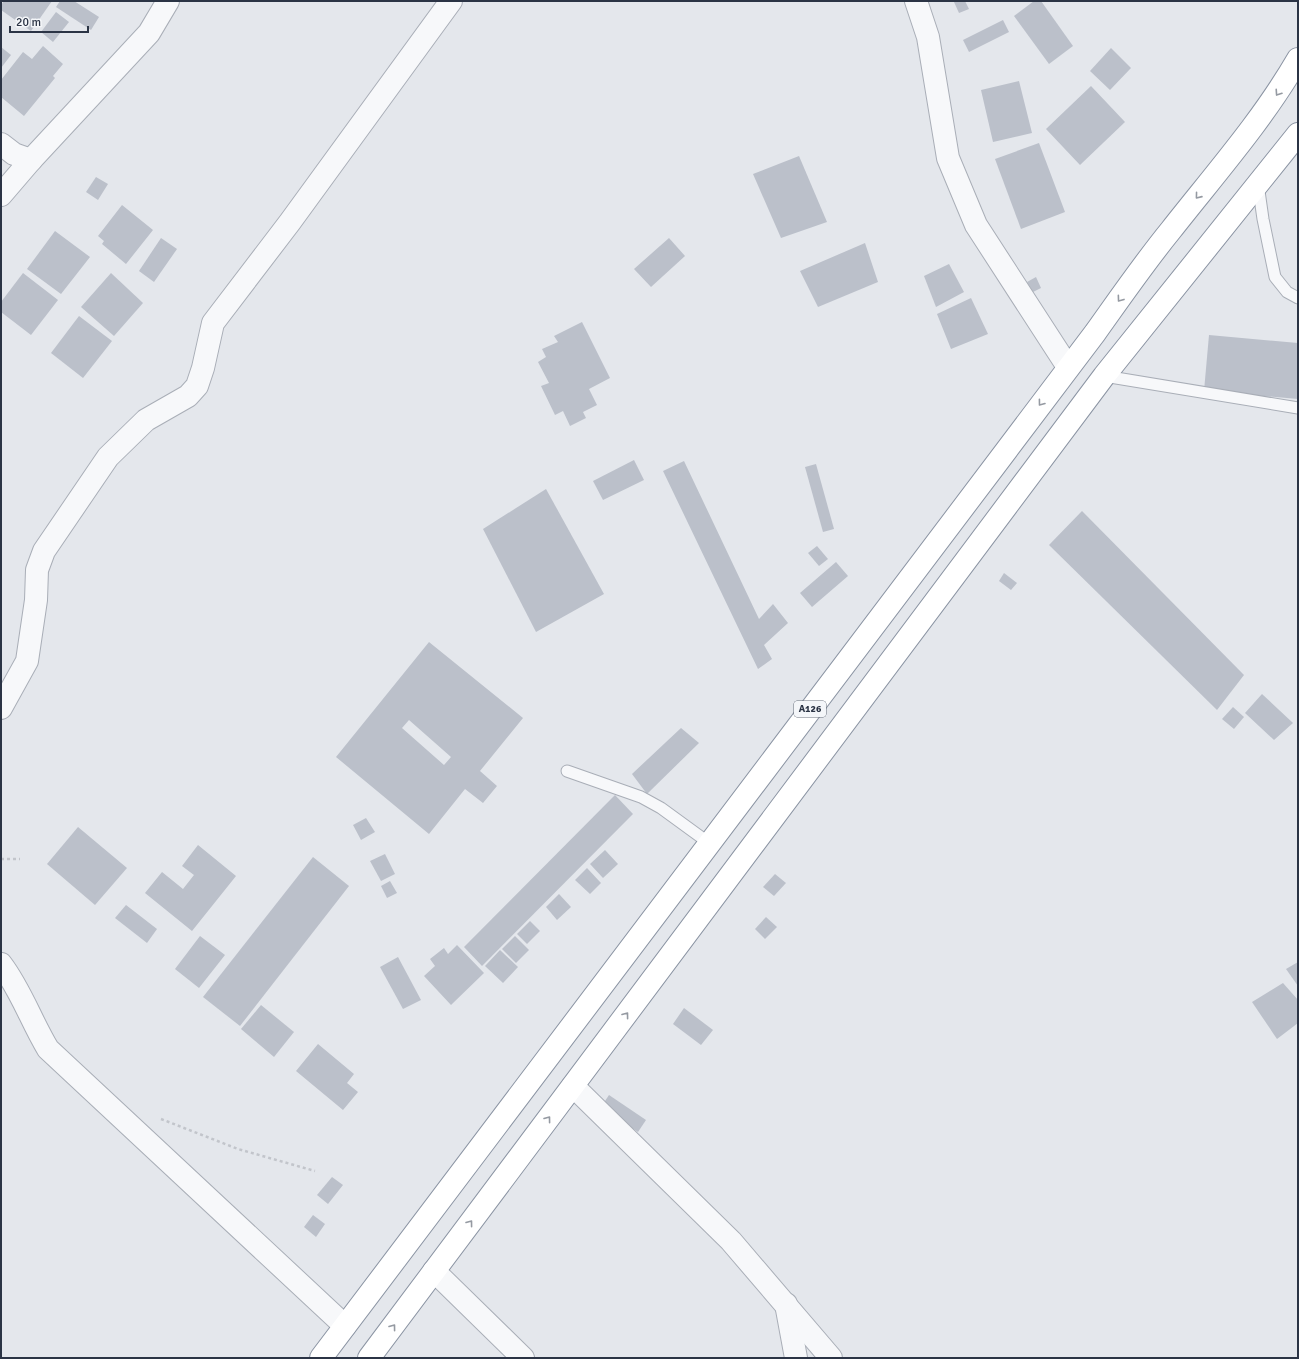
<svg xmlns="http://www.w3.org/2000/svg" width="1299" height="1359" font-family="Signika,sans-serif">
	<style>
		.building { fill: #bbc0ca; fill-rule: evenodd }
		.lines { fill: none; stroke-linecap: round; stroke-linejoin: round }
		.lane-casing { stroke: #a9aeb7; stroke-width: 13 }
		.street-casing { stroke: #a9aeb7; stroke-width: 24 }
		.highway-casing { stroke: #8b94a3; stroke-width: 24 }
		.path { stroke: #c2c5cb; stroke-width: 2.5; stroke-dasharray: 3 3; stroke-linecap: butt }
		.lane { stroke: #f7f8fa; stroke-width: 11 }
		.street { stroke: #f7f8fa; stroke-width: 22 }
		.highway { stroke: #fff; stroke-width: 22 }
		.oneway { stroke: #959aa2 }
		.labels { text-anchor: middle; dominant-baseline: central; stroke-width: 3; stroke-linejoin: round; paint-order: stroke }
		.shield { fill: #f4f6f9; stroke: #676e7b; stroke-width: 1 }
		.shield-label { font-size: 10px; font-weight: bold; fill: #2b3445 }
	</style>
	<rect width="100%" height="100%" fill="#e4e7ec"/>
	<!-- building -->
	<g class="building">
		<path d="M4,1H52L31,31L1,10V5Z"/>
		<path d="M60,1H74L99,17L91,30L56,7Z"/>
		<path d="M965,1L969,9L959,13L954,2Z"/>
		<path d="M1034,1H1041L1073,46L1049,64L1014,16Z"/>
		<path d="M56,12L69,22L53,42L41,32Z"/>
		<path d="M1003,20L1009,32L969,52L963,40Z"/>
		<path d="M43,46L63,64L53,76L55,78L24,116L1,97V80L23,52L32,59Z"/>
		<path d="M1,47L11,55L1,68Z"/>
		<path d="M1111,48L1131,68L1110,90L1090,71Z"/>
		<path d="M1019,81L1032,133L993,142L981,90Z"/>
		<path d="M1091,86L1125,122L1080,165L1046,129Z"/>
		<path d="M1039,143L1065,212L1021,229L995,159Z"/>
		<path d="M799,156L827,222L781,238L753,174Z"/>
		<path d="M96,177L108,184L98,200L86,192Z"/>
		<path d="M122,205L153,230L126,264L102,244L104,241L98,236Z"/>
		<path d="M55,231L90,257L61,294L27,269Z"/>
		<path d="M161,238L177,249L154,282L139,271Z"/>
		<path d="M669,238L685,256L651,287L634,269Z"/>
		<path d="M865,243L878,282L818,307L800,271Z"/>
		<path d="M949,264L964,292L936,307L924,276Z"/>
		<path d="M23,273L58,300L31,335L1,312V302Z"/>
		<path d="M111,273L143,303L114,336L81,307Z"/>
		<path d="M1036,277L1041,288L1033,292L1027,282Z"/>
		<path d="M971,298L988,334L951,349L937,314Z"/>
		<path d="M79,316L112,341L83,378L51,353Z"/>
		<path d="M582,322L610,378L589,389L597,405L583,412L586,418L570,426L563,411L555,415L541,386L549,383L538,362L546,357L542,349L558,342L554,336Z"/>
		<path d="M1209,335L1298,343V399L1204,391Z"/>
		<path d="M634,460L644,480L603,500L593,481Z"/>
		<path d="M684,461L759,619L773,604L788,623L764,645L772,659L758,669L663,471Z"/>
		<path d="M816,464L834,529L823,532L805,467Z"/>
		<path d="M546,489L604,594L536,632L483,529Z"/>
		<path d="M1082,511L1244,675L1217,710L1049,545Z"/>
		<path d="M817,546L828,559L819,566L808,553Z"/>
		<path d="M836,562L848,576L812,607L800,593Z"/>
		<path d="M1004,573L1017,583L1011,590L999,581Z"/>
		<path d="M429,642L523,718L480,771L497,786L483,803L465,789L429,834L336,757ZM409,720L451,757L444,765L402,728Z"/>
		<path d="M1262,694L1293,723L1274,740L1245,713Z"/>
		<path d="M1233,707L1244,717L1234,729L1222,719Z"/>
		<path d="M681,728L699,743L647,794L632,774Z"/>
		<path d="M615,795L633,814L482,966L464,947Z"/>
		<path d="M366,818L375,832L361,840L353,825Z"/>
		<path d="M78,827L127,868L95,905L47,864Z"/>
		<path d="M198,845L236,876L192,931L145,893L162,872L183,889L194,875L182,866Z"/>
		<path d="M605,850L618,864L603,878L590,864Z"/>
		<path d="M385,854L395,874L381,881L370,861Z"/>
		<path d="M313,857L349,886L240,1026L203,997Z"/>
		<path d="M587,868L601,883L590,894L575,880Z"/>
		<path d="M775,874L786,883L774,896L763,887Z"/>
		<path d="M390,881L397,893L387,898L381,886Z"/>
		<path d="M559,894L571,907L557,920L546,907Z"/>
		<path d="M126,905L157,929L147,943L115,918Z"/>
		<path d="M766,917L777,927L765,939L755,929Z"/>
		<path d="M530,921L540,931L527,944L517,934Z"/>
		<path d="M200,936L225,955L199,988L175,969Z"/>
		<path d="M515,936L529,950L516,963L502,949Z"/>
		<path d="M457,945L484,973L451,1005L424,976L435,966L430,959L444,948L448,954Z"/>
		<path d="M500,950L518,967L503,983L485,966Z"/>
		<path d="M398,957L421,1000L403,1009L380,967Z"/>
		<path d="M1298,962V986L1286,969Z"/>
		<path d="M1283,983L1298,1000V1023L1277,1039L1252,1002Z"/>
		<path d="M261,1005L294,1032L274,1057L241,1029Z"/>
		<path d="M684,1008L713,1030L701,1045L673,1024Z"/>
		<path d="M318,1044L354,1074L347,1083L358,1092L343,1110L296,1071Z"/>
		<path d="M609,1095L646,1120L638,1132L601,1107Z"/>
		<path d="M332,1177L343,1185L328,1204L317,1195Z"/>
		<path d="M313,1215L325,1224L316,1237L304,1227Z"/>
	</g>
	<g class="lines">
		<!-- lane casing -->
		<g class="lane-casing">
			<g id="lane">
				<path d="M1258,184L1263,219L1275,277L1287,292L1298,298"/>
				<path d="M1104,376L1298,408"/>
				<path d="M567,771L641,797L661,808L709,843"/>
			</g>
		</g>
		<!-- street casing -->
		<g class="street-casing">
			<g id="street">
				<path d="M916,1L928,37L948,158L976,225L1068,367"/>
				<path d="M1,144L14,154L31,160"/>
				<path d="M1,195L31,160L149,33L168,1"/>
				<path d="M1,708L27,661L36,600L37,570L44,551L108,457L146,420L188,396L197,386L203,368L213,323L290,222L451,1"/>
				<path d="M1,964C21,990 31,1021 48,1049L345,1326"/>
				<path d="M573,1086L731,1241L831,1358"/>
				<path d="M434,1271L523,1358"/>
				<path d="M786,1304L796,1358"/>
			</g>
		</g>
		<!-- highway casing -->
		<g class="highway-casing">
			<g id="highway">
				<path d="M321,1358L1095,333C1120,298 1144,263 1171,230C1215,174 1262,121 1298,59"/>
				<path d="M369,1358L1104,376L1298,134"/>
			</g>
		</g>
		<!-- path -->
		<g class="path">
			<path d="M1,859H20"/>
			<path d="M161,1119L238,1149L315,1171"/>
		</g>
		<!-- lane -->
		<use href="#lane" class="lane"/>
		<!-- street -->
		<use href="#street" class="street"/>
		<!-- highway -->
		<use href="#highway" class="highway"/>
	</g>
	<!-- one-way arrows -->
	<defs><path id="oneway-chevron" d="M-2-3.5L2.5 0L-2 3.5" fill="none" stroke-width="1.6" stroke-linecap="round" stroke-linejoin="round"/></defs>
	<g class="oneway">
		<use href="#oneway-chevron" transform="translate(1278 93) rotate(124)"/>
		<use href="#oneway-chevron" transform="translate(1198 196) rotate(129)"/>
		<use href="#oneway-chevron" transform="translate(1120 299) rotate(126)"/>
		<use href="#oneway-chevron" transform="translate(1041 403) rotate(127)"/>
		<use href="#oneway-chevron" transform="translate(626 1015) rotate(-53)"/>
		<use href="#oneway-chevron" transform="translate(548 1119) rotate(-53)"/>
		<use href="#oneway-chevron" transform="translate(470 1223) rotate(-53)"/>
		<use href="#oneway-chevron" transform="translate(393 1327) rotate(-53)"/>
	</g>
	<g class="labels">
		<!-- shield labels -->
		<rect class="shield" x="794" y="701" width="32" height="16" rx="3"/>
		<g class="shield-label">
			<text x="810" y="709">A126</text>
		</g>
	</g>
	<!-- border -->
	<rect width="1299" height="1359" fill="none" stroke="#2b3445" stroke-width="4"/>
	<!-- scale -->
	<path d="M10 26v6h78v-6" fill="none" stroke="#2b3445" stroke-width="2"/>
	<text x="16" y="26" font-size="12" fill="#2b3445" stroke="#f4f6f9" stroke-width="3" paint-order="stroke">20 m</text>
</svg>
